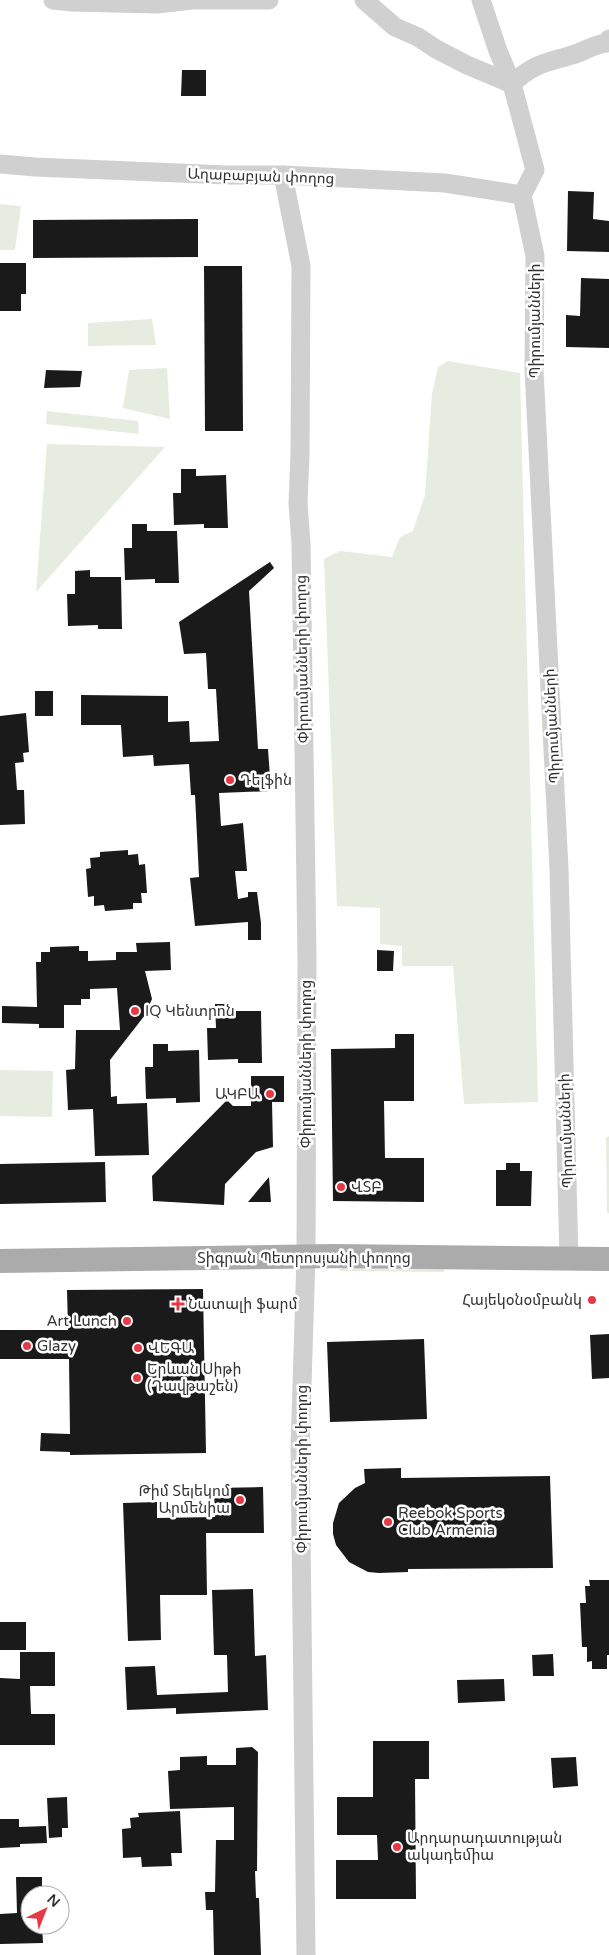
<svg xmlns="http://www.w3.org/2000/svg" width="609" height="1955" font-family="'Varela Round','Noto Sans Armenian',sans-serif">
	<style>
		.green { fill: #e6ecdf }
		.building { fill: #1a1a1a }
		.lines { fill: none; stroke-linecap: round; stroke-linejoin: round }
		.minor { stroke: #d0d0d0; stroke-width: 19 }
		.major { stroke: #ababab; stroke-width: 24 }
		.poi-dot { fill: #e63946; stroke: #fff; stroke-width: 2 }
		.labels { text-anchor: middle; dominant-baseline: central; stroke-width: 5; stroke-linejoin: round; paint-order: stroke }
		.street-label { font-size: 15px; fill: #333; stroke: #fff }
		.poi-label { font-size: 15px; fill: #333; stroke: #fff; text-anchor: start }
	</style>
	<rect width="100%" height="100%" fill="#fff"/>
	<!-- green -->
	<g class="green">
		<path d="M0,204L21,206L15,250H0Z"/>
		<path d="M152,319L156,345L88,346V323Z"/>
		<path d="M448,361L520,373L538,1102L464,1104L453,966H402V946L380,944V908L337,906L324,559L340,551L392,557L400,537L413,531L425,495L432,394L438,367Z"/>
		<path d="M167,368L170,419L123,408L129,370Z"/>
		<path d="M47,411L138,421L139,434L46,424Z"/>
		<path d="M47,444L165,447L36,592Z"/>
		<path d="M0,1070L53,1071L52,1117L0,1116Z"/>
		<path d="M609,1136V1213H607L606,1138Z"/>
		<path d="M341,1267L444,1268V1272L340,1271Z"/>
	</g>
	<!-- building -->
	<g class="building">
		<path d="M182,70H206V96H181Z"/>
		<path d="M568,191L594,192L593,219L609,221V252L567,251Z"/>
		<path d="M198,219V257L33,258V220Z"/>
		<path d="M0,263H26V294H21V311H0Z"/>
		<path d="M204,266H242L243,431H205Z"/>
		<path d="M581,278L609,279V348L566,347V315L580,316Z"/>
		<path d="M46,370L82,371L80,387L44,388Z"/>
		<path d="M181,469H196V476L226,475L228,528H204V524L174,525L173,493H181Z"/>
		<path d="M132,524H147V531H177L179,583H155V579L125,580L124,548H132Z"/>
		<path d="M270,562L274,568L249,591L258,749H268L271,791L219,793L221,826L243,823L247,871H235L238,899L248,897V892H257L261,923V940H248V922L195,926L190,878L199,877L195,795H191L189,764L154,766L153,755L123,757L121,725H81V695L168,696V722L189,721L190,742L219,741L216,689H208L206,653L184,654L179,622Z"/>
		<path d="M90,570V577H121L122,629H98V625L68,626L67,594H75V571Z"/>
		<rect x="35" y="691" width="18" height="25"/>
		<path d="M26,713L29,752L23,753L24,762L15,763L17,790H24L25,824L0,825V716Z"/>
		<path d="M128,850V855L138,854L139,865L145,864L147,893H141L142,903H133V909L105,911L104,905L94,906V896L88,897L86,869L91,868L90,858L100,857V852Z"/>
		<path d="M170,942L171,970L145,971L152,999L145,1015L110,1060L111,1097L117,1096V1104L147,1103L149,1155L95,1156L93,1109L68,1110L66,1070L75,1069L76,1030H120L117,988L90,989V999H81V1005H64V1028H39V1024L2,1023V1006L37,1007L36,962H41V952H50V947L79,946V951H88V961L116,960V952H137L136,943Z"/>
		<path d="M377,950L394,951L393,971H377Z"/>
		<path d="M215,1004H230V1011H261L262,1063H238V1059L208,1060L207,1028H216Z"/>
		<path d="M395,1034H414V1101H384L385,1158H424V1202L333,1201L331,1049L395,1048Z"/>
		<path d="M153,1044H168V1051L199,1050L200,1102L176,1103V1098L146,1099L145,1067H153Z"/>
		<path d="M251,1076H284V1102H272L273,1147L256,1152L225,1184L224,1205L153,1201L152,1176L227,1100L233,1106H251Z"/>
		<path d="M105,1162L106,1202L0,1204V1164Z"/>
		<path d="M506,1163H520V1171H532L531,1206H496V1170H506Z"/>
		<path d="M269,1177L271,1202H248Z"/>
		<path d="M203,1289L206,1453L70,1455V1452L40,1451L41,1433L70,1434L69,1359H0V1330H68L67,1290Z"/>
		<path d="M609,1334V1378L592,1379L590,1335Z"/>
		<path d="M424,1339L427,1419L330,1422L327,1342Z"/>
		<path d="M401,1468V1478L550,1476L553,1568L408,1569V1572L379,1573L368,1572L349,1562L336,1545L333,1534V1523L339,1503L355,1488L365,1483L364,1469Z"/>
		<path d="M263,1487L264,1533H206L207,1595H160L161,1640L128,1641L123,1503L157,1502V1518L215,1517L214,1488Z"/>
		<path d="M589,1580H609V1655H607V1669H592V1661L587,1662V1647H582L580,1603H586L585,1586H590Z"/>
		<path d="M253,1589L255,1656L266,1655L268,1710L176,1714V1708L127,1710L125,1667L155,1666L157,1695L228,1692L227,1655H214L212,1590Z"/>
		<rect x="0" y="1622" width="26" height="28"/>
		<path d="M20,1652H55V1686H30L31,1714H55V1745H0V1678L20,1679Z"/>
		<path d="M553,1654L554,1676H533L532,1655Z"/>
		<path d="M504,1679L505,1701L458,1703L457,1680Z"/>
		<path d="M373,1741H429V1779H415L416,1899H336V1860H378L377,1835H337V1797H373Z"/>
		<path d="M252,1747L258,1752L257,1871H255L256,1898H259L261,1955H214L213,1910H206L205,1892H215L216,1840H234V1807L170,1809L168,1771L180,1770V1757L207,1756V1765H236V1748Z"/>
		<path d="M576,1757L578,1786L553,1788L551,1758Z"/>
		<path d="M67,1797L68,1828H62V1837L49,1838L47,1798Z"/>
		<path d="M180,1811L182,1853H171L172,1866L142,1867L141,1857L123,1858L122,1829L131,1828L130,1818L139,1817L138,1813Z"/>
		<path d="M0,1819H19V1827L46,1826L47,1843L20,1844V1847L0,1848Z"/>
		<path d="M16,1877H42V1895H30V1925H42L43,1943L0,1944V1914L17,1913Z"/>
	</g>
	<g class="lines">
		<!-- minor -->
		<g class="minor">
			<path d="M53,0L71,2L157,4L192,0H269"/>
			<path d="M364,0L395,27L418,37L436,49L467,65L512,84C536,61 549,63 578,53C588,49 596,44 607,43L609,39"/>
			<path d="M481,0L498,51L512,84L535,170L522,195"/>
			<path d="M0,164L35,167L226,175H283L445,183L522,195"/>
			<path d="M283,175L301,266L300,454L298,503L301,544L307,957L306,1257L300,1449L306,1955"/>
			<path d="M522,195L535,256L534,370L559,869L569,1258"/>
		</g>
		<!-- major -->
		<path class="major" d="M0,1261L334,1256L609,1259"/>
	</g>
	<!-- markers -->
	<g class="poi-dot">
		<circle cx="230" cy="780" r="5"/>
		<circle cx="135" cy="1011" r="5"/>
		<circle cx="270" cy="1094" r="5"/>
		<circle cx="341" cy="1187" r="5"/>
		<circle cx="592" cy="1300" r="5"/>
		<path d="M175.5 1296.5h5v5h5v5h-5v5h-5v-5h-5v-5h5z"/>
		<circle cx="127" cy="1321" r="5"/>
		<circle cx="27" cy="1346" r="5"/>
		<circle cx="138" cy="1348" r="5"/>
		<circle cx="137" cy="1378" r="5"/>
		<circle cx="240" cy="1500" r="5"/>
		<circle cx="388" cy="1522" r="5"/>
		<circle cx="397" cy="1847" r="5"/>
	</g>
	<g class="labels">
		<!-- street labels -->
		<g class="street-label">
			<text transform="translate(261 176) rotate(2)">Աղաբաբյան փողոց</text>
			<text transform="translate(535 321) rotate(-90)">Պիրումյանների</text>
			<text transform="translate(302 659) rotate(-91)">Փիրումյանների փողոց</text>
			<text transform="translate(552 726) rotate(-93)">Պիրումյանների</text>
			<text transform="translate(306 1064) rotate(-90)">Փիրումյանների փողոց</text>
			<text transform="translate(566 1131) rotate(-92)">Պիրումյանների</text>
			<text x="304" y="1258">Տիգրան Պետրոսյանի փողոց</text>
			<text transform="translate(302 1469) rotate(-90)">Փիրումյանների փողոց</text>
		</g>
		<!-- poi labels -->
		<g class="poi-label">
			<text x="240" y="780">Դելֆին</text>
			<text x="145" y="1011">IQ Կենտրոն</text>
			<text x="260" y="1094" text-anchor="end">ԱԿԲԱ</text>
			<text x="351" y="1187">ՎՏԲ</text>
			<text x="582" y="1300" text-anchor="end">Հայեկօնօմբանկ</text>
			<text x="188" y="1304">Նատալի ֆարմ</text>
			<text x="117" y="1321" text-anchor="end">Art Lunch</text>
			<text x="37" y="1346">Glazy</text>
			<text x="148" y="1348">ՎԵԳԱ</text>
			<text x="147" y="1369">Երևան Սիթի<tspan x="147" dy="17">(Դավթաշեն)</tspan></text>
			<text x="230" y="1491" text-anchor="end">Թիմ Տելեկոմ<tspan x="230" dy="17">Արմենիա</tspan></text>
			<text x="398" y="1513">Reebok Sports<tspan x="398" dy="17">Club Armenia</tspan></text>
			<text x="407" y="1838">Արդարադատության<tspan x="407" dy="17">ակադեմիա</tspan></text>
		</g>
	</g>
	<!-- north arrow -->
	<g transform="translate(45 1910) rotate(43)"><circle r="24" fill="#ffffff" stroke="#adadad"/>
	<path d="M0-4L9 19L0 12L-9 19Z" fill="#e63946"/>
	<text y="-8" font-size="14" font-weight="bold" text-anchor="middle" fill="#333333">N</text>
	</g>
</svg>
